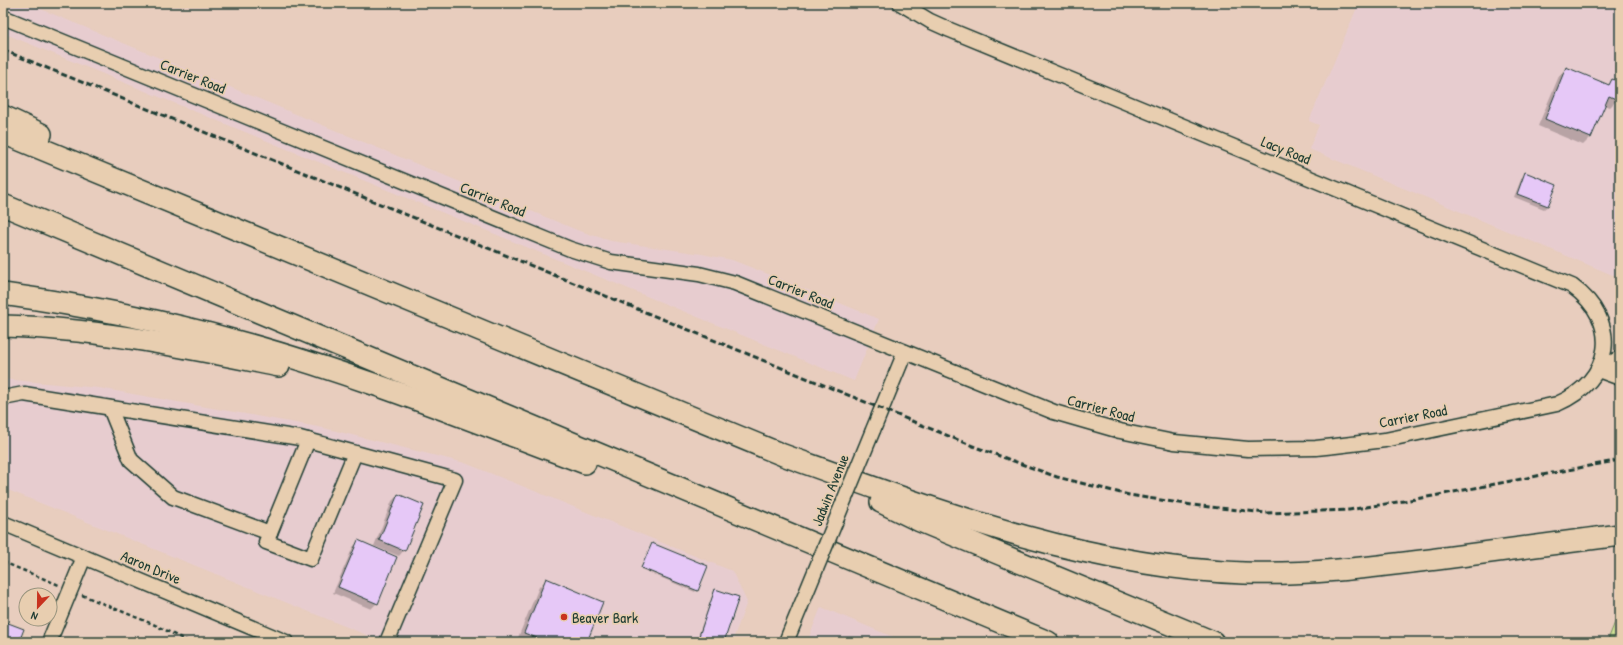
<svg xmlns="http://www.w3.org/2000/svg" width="1623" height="645" font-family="'Patrick Hand',sans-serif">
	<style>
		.built { fill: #e7cccf }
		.green { fill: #ccdf94; stroke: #768e64 }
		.shadow { fill: #0003 }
		.building { fill: #e6c8f7; stroke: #1f3d34 }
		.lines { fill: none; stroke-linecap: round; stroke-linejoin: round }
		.minor-casing { stroke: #1f3d34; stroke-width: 17 }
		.highway-casing { stroke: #1f3d34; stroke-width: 24 }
		.path { stroke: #1f3d34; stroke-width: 2.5; stroke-dasharray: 4 3; stroke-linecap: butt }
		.minor { stroke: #e8ceb0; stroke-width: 14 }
		.highway { stroke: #e8ceb0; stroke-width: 21 }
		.rail { stroke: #1f3d34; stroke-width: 3; stroke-dasharray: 6 3; stroke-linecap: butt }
		.minor-bridge-casing { stroke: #1f3d34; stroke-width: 17; stroke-linecap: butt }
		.minor-bridge { stroke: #e8ceb0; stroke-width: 14 }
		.poi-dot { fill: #c8321e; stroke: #e8ceb0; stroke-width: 1.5 }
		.labels { text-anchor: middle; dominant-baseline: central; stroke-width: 3.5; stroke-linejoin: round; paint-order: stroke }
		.street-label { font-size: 15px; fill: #1f3d34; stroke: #e8ceb0 }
		.poi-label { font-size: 15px; fill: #1f3d34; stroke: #e8ceb0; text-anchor: start }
	</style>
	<rect width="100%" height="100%" fill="#e8cdbe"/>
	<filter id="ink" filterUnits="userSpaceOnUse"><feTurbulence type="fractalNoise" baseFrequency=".025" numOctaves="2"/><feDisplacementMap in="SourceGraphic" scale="8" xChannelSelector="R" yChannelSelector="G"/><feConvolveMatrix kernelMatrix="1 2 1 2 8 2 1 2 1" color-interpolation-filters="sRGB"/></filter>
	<g filter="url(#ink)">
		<!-- built -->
		<g class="built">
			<path d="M3,3H26L577,230L611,241L702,254L732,260L778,278L879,319L854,381L3,33Z"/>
			<path d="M1359,3H1620V278L1309,149L1319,125L1309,121Z"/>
			<path d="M3,379L99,388L324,428L465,463L732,571L747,602L732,642H384L3,488Z"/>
			<path d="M821,607L905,642H807Z"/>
		</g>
		<!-- green -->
		<path class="green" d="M1620,610V642H1607Z"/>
		<!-- shadow -->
		<g class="shadow">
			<path d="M1566,68L1607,86L1613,80L1620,83V93L1617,100L1610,107L1604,105L1590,138L1583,145L1538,126L1559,76Z"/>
			<path d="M1526,174L1548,206L1544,209L1514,197L1522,177Z"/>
			<path d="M398,495L404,550L399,556L374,546L392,501Z"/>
			<path d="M358,542L377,603L371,609L333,593L353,547Z"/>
			<path d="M652,544L706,567L695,592L641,569Z"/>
			<path d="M546,580L586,642H521L517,640L539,587Z"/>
			<path d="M715,590L723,642H696L714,591Z"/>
			<path d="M81,639L88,642H79Z"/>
		</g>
		<!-- building -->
		<g class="building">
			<path d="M1566,67L1609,85L1612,79L1620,82V96L1618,100L1609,96L1591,138L1545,119Z"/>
			<path d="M1525,172L1557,185L1548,206L1517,194Z"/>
			<path d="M398,494L424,505L405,551L379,540Z"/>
			<path d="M358,540L397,557L378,604L338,587Z"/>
			<path d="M652,543L708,566L698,591L641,568Z"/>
			<path d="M546,578L603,602L587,642H536L537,638L524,633Z"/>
			<path d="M715,589L739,597L724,642H697Z"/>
			<path d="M3,621L24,629L19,642H3Z"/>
		</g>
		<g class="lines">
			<!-- minor casing -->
			<g class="minor-casing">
				<g id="minor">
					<path d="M3,17L570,249L611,262L699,274L735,283L1054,412L1120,431L1174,442L1248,449L1316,448L1335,446L1385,440L1557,404C1613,380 1622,322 1572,286L950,30L930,21L900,3"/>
					<path d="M1598,370L1620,358"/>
					<path d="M1598,370L1620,378"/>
					<path d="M3,398L24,394L300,438L455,480L387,642"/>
					<path d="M110,408L131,460L173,497L270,533L308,440"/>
					<path d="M873,430L905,352"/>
					<path d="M3,523L286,642"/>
					<path d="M270,533L266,542L311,559L355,453"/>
					<path d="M49,642L84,557"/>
					<path d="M786,642L800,608"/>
				</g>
			</g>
			<!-- highway casing -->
			<g class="highway-casing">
				<g id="highway">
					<path d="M3,116L41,134"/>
					<path d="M3,133L783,455C933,509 1083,567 1244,573C1309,575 1372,567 1437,559C1498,551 1559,543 1620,535"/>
					<path d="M3,205L1048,642"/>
					<path d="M3,294C82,305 160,320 236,341C355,373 470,420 585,463"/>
					<path d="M3,326C96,328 189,348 279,366"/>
					<path d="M881,502L920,521L1213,642"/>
				</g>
			</g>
			<!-- path -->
			<g class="path">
				<path d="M3,562L59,585"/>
				<path d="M82,595L155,625L189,642"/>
			</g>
			<!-- minor -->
			<use href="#minor" class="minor"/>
			<!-- highway -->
			<use href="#highway" class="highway"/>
			<!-- rail -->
			<path class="rail" d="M3,50L978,448L1057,477L1129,495L1192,505L1266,513L1349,510L1433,496L1620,460"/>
			<!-- minor-bridge casing -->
			<g class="minor-bridge-casing">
				<path id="minor-bridge" d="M800,608L873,430"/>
			</g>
			<!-- minor-bridge -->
			<use href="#minor-bridge" class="minor-bridge"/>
		</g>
	</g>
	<!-- markers -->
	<circle class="poi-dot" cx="564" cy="617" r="4"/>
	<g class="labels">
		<!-- street labels -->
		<g class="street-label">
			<text transform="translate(193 76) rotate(22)">Carrier Road</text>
			<text transform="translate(1286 150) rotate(22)">Lacy Road</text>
			<text transform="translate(493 199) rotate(22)">Carrier Road</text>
			<text transform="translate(801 291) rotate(22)">Carrier Road</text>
			<text transform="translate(1101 408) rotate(15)">Carrier Road</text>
			<text transform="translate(1413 416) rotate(-11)">Carrier Road</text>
			<text transform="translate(830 490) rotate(-68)">Jadwin Avenue</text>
			<text transform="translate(151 567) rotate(23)">Aaron Drive</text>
		</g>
		<!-- poi labels -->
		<g class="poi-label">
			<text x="572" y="617">Beaver Bark</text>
		</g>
	</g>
	<!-- margin -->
	<rect width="1623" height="645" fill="none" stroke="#e8ceb0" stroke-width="16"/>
	<rect x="8" y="8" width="1607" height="629" fill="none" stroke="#1f3d34" stroke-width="1.5" filter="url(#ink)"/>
	<!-- north arrow -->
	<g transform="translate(38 607) rotate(202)"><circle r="19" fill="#e8ceb0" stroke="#98947e"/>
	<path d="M0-3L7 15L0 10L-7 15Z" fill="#c8321e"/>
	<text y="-6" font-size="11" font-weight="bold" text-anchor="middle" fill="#1f3d34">N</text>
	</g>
</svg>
